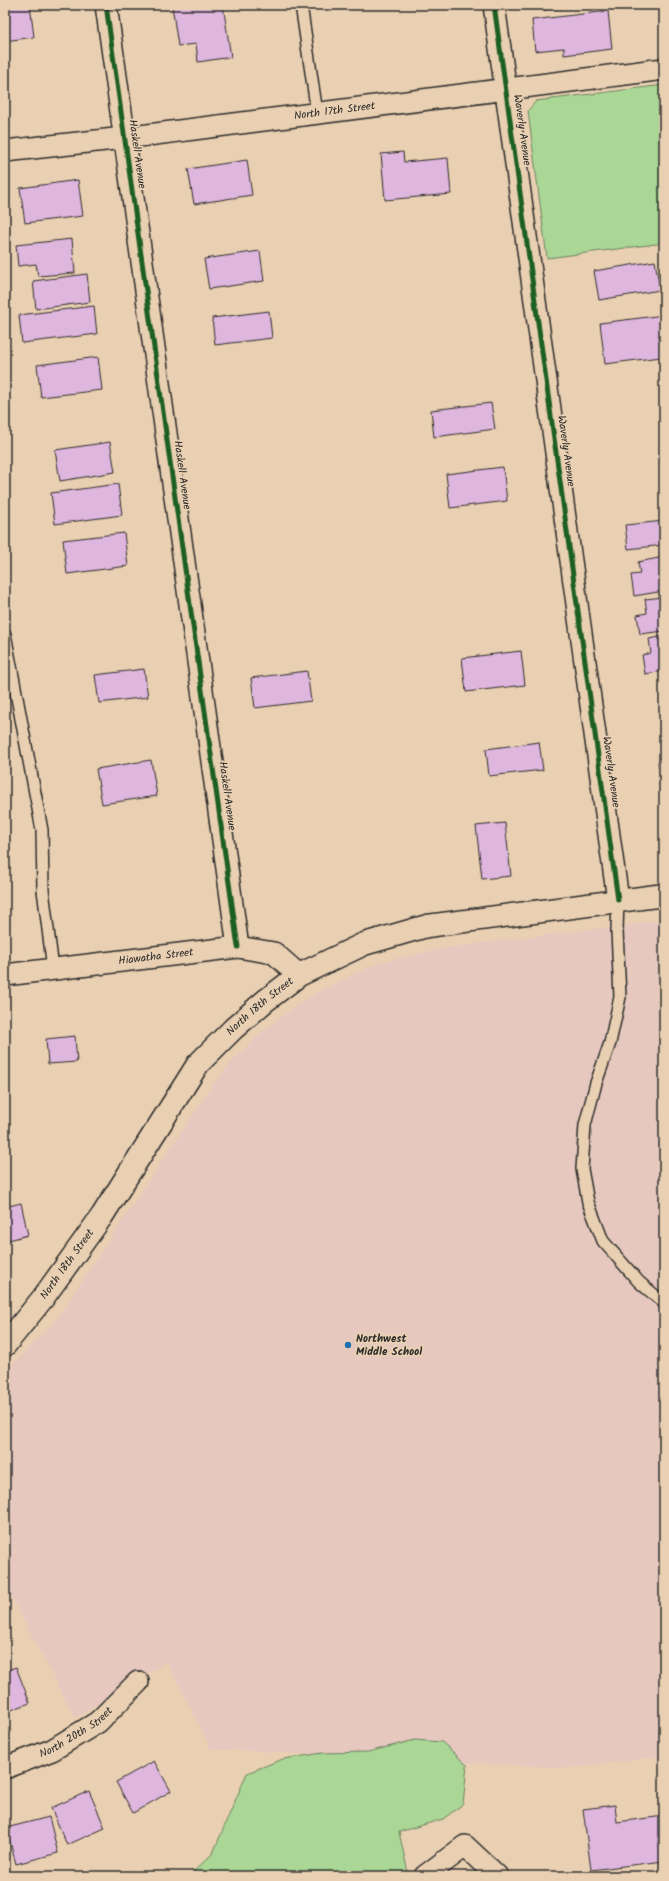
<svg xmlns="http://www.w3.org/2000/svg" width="669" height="1881" font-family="Kalam,sans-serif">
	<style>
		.built { fill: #e6c8bf }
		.green { fill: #aad795; stroke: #6a8160 }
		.building { fill: #deb6de; stroke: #2b2b2b }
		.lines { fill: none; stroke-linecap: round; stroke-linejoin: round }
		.lane-casing { stroke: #2b2b2b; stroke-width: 14 }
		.street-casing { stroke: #2b2b2b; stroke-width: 24 }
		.secondary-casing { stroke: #2b2b2b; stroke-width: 25 }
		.lane { stroke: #ead0b2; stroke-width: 11 }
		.street { stroke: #ead0b2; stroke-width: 21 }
		.secondary { stroke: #ead0b2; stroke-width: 22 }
		.cycleway-casing { stroke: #ead0b2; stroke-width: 8 }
		.cycleway { stroke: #1b5e20; stroke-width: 5 }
		.poi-dot { fill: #1f6fb2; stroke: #ead0b2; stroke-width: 1.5 }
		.labels { text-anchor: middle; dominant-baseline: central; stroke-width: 3.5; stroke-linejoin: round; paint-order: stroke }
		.street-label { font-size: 11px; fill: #2b2b2b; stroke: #ead0b2 }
		.poi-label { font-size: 11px; font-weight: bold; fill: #2b2b2b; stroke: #ead0b2; text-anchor: start }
	</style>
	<rect width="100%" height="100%" fill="#ead0b2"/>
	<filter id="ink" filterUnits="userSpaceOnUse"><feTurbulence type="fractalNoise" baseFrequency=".025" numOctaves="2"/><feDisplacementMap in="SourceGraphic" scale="8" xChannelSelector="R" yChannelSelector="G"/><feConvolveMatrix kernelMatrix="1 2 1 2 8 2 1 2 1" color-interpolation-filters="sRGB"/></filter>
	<g filter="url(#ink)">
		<!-- built -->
		<path class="built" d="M664,920V1756L568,1768L211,1749L167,1662L75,1718L5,1585V1373L58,1317L214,1083L234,1059L265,1029L296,1006L323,989L378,963L443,948Z"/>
		<!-- green -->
		<g class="green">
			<path d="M664,85V243L547,258L528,111L536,101Z"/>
			<path d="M415,1740L442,1742L467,1765L463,1804L443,1819L399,1832L408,1873L404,1876H189L213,1853L247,1773L283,1759L323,1753L368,1752Z"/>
		</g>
		<!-- building -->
		<g class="building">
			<path d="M30,5L34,37L5,41V6Z"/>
			<path d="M178,5H223L231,57L198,62L196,44L178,46L172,6Z"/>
			<path d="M543,5H584L544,10Z"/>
			<path d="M608,11L612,49L564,55V48L535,51L532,20Z"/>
			<path d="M403,152L404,162L448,158L451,194L385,200L381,154Z"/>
			<path d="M247,160L252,195L194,204L188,169Z"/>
			<path d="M78,180L83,216L25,223L20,188Z"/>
			<path d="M72,239L75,273L38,276L36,264L18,266L16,245Z"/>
			<path d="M260,251L264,281L209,289L204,259Z"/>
			<path d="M655,261L660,290L599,300L594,271Z"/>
			<path d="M87,274L90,302L36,309L33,281Z"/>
			<path d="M94,306L97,334L22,343L19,315Z"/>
			<path d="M269,311L272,338L215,345L212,318Z"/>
			<path d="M664,315V347H660L661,357L605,364L600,323Z"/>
			<path d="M98,357L102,390L41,397L37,365Z"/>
			<path d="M491,403L495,429L434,437L431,410Z"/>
			<path d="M110,442L115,472L60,481L55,450Z"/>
			<path d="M503,467L507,501L450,508L446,474Z"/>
			<path d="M118,484L122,515L55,524L51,493Z"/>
			<path d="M664,521V545L628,549L625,525Z"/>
			<path d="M124,533L128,566L67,574L63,540Z"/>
			<path d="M664,557V591L634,596L631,575L640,574L638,562Z"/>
			<path d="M664,597V631L640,634L637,615L647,613L645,599Z"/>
			<path d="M664,636V671L645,674L642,655L651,653L649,639Z"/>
			<path d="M521,651L525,685L466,692L462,658Z"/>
			<path d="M144,669L148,697L99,703L95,675Z"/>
			<path d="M307,671L311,701L255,708L251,678Z"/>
			<path d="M539,742L543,770L489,776L486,749Z"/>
			<path d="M151,760L157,796L102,804L96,769Z"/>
			<path d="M664,761V791H662L658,762Z"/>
			<path d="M505,823L511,876L482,879L476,826Z"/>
			<path d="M75,1036L77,1062L48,1064L46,1039Z"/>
			<path d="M21,1203L28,1235L5,1241V1207Z"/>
			<path d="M16,1667L30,1703L6,1712L5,1671Z"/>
			<path d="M154,1761L171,1791L133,1813L116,1782Z"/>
			<path d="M89,1791L105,1828L67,1845L51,1808Z"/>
			<path d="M615,1805L617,1822L664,1816V1861L591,1870L583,1809Z"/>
			<path d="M49,1817L58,1853L16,1864L6,1828Z"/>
		</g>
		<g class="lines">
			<!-- lane casing -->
			<g class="lane-casing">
				<g id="lane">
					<path d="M301,5L317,113"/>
					<path d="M5,634L42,830L43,890L53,969"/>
					<path d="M618,900L617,931L620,997L610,1043L596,1083L585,1125L582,1169L588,1202L603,1241L639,1282L664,1303"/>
				</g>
			</g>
			<!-- street casing -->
			<g class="street-casing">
				<g id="street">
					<path d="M106,5L238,947"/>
					<path d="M494,5L618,900"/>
					<path id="s1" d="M5,151L124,138L664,69"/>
					<path id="s2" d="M5,975L238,947L274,953L299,975"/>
					<path id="s3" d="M5,1768L52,1750L98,1722L138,1682"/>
					<path d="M425,1876L465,1846L497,1876"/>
				</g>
			</g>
			<!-- secondary casing -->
			<g class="secondary-casing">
				<g id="secondary">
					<path id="s4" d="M5,1345L43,1298L102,1216L198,1064L233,1029L265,1001L299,975L364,944L427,926L664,895"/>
				</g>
			</g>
			<!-- lane -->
			<use href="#lane" class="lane"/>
			<!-- street -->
			<use href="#street" class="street"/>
			<!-- secondary -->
			<use href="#secondary" class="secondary"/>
			<!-- cycleway casing -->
			<g class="cycleway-casing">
				<g id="cycleway">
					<path d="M106,5L238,947"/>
					<path d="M494,5L618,900"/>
				</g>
			</g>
			<!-- cycleway -->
			<use href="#cycleway" class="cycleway"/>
		</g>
	</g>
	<!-- markers -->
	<circle class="poi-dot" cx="348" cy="1345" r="4"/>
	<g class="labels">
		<!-- street labels -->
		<g class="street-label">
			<text stroke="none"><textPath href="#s1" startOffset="332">North 17th Street</textPath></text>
			<text transform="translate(522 130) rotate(82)">Waverly Avenue</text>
			<text transform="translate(137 154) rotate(82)">Haskell Avenue</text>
			<text transform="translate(566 451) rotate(82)">Waverly Avenue</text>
			<text transform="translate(182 475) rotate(82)">Haskell Avenue</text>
			<text transform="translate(611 772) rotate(82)">Waverly Avenue</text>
			<text transform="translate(227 796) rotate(82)">Haskell Avenue</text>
			<text stroke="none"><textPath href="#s2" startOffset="152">Hiawatha Street</textPath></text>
			<text stroke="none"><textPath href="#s4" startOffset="426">North 18th Street</textPath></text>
			<text stroke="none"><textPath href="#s4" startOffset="102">North 18th Street</textPath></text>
			<text stroke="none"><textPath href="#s3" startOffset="80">North 20th Street</textPath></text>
		</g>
		<!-- poi labels -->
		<g class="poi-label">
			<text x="356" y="1339">Northwest<tspan x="356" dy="13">Middle School</tspan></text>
		</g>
	</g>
	<!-- margin -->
	<rect width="669" height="1881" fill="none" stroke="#ead0b2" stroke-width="20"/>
	<rect x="10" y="10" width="649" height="1861" fill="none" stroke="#2b2b2b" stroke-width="1.5" filter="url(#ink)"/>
</svg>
